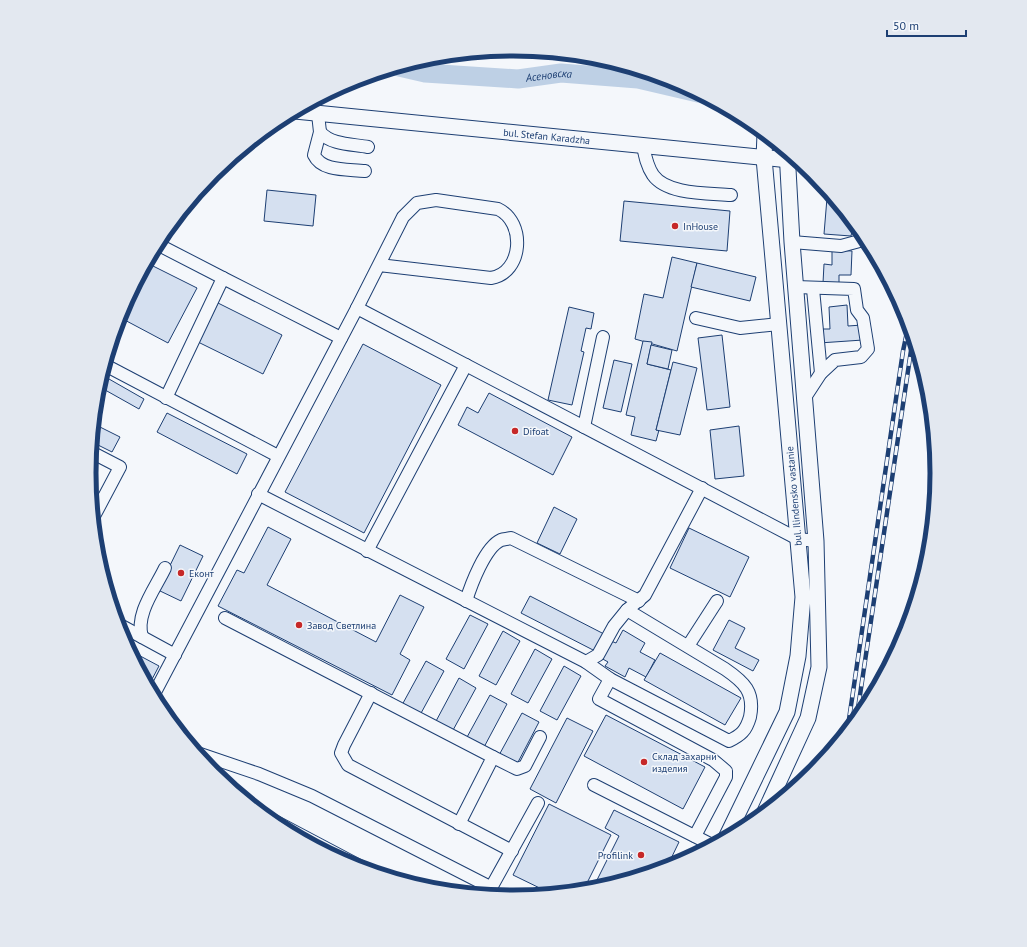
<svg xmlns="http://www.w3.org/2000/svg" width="1027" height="947" font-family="'PT Sans',sans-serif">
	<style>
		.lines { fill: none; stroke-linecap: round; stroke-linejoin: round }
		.river { stroke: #bed0e5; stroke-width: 19 }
		.building { fill: #d5e0f0; stroke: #1d3f73 }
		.minor-casing { stroke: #1d3f73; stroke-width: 14 }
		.major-casing { stroke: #1d3f73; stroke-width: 17 }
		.minor { stroke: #f4f7fb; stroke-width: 12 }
		.major { stroke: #f4f7fb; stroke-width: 15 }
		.rail-casing { stroke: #1d3f73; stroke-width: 4.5 }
		.rail { stroke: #f4f7fb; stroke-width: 3; stroke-dasharray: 9; stroke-linecap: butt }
		.poi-dot { fill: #c62828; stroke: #f4f7fb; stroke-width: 1.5 }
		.labels { text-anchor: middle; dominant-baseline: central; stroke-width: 3; stroke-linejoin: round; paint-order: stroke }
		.street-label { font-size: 10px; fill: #1d3f73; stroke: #f4f7fb }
		.poi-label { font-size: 10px; fill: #1d3f73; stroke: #f4f7fb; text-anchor: start }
		.water-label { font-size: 11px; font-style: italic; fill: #1d3f73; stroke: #f4f7fb }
		.rim { fill: none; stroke: #1d3f73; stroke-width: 5 }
	</style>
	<rect width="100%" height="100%" fill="#f4f7fb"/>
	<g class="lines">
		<!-- river -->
		<path class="river" id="s1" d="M399,67L425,73L518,79L561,73L638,79L698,93"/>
	</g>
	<!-- building -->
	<g class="building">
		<path d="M267,190L316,195L313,226L264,221Z"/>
		<path d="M827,198L835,199L854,222L851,236L824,234Z"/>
		<path d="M624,201L730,211L727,251L620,241Z"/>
		<path d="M832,250L852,251L851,275H839V283H823L824,264L832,265Z"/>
		<path d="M672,257L697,263L677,351L635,339L644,294L663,298Z"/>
		<path d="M147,263L197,288L168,343L119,317Z"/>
		<path d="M697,263L756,277L750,301L691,287Z"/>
		<path d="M218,303L282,335L263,374L198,342Z"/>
		<path d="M847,305L848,326L862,325L863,340L819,343L818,329H830L829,307Z"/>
		<path d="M569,307L594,313L591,329L586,328L581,351L584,352L572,405L548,400Z"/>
		<path d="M722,335L730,407L707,410L698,338Z"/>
		<path d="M643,341L652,342L647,364L671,370L656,430H659L656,441L631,435L635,417L626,415Z"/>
		<path d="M363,344L441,385L364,533L285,492Z"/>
		<path d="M651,345L672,350L668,369L647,364Z"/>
		<path d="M614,360L632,364L621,412L603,408Z"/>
		<path d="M673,362L697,368L680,435L656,430Z"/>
		<path d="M102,375L144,399L139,409L98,386Z"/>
		<path d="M489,393L572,437L553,475L458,425L467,407L478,413Z"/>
		<path d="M167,413L247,454L237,474L157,432Z"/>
		<path d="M94,424L120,437L112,452L92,442Z"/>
		<path d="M739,426L744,476L715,479L710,430Z"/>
		<path d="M90,465L96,468L90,479L89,473Z"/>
		<path d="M554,507L577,519L560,554L537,543Z"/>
		<path d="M268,527L291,539L267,585L376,642L400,595L424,607L400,654L410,660L392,695L218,606L237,570L244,573Z"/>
		<path d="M689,528L749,557L730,597L670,568Z"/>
		<path d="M180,545L203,556L181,601L158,590Z"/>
		<path d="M530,596L604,634L595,651L521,613Z"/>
		<path d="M470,615L488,624L464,669L446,659Z"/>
		<path d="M729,620L745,628L735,648L759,660L753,671L713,650Z"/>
		<path d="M623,630L645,643L640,652L655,660L646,677L629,668L625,677L605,666L608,662L601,658L611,641L616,643Z"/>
		<path d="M503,631L520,641L496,685L479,676Z"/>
		<path d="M535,649L552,659L528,703L511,694Z"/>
		<path d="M129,650L159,666L149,685L147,684Z"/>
		<path d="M660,653L741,698L725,725L644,680Z"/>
		<path d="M426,661L444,671L420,715L402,705Z"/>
		<path d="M564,666L581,676L557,720L540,711Z"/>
		<path d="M459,678L476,688L452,732L435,723Z"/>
		<path d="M490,695L507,704L483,749L466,739Z"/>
		<path d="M522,713L539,722L516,766L498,757Z"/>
		<path d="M606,715L705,767L683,809L584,756Z"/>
		<path d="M567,718L593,731L556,803L530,789Z"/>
		<path d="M549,804L611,835L583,891L552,894L513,875Z"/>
		<path d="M614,810L679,842L666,869L634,878L628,876L626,881L592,890L619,836L605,828Z"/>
	</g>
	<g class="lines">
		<!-- minor casing -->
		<g class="minor-casing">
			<g id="minor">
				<path d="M318,114L320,132L314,155C322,172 348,169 365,171"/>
				<path d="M320,132C331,145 352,144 368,147"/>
				<path d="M643,146C645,156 647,166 653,175C667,195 709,193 731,195"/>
				<path d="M792,242L841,246L867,239"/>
				<path d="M157,244L223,278"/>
				<path d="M796,287L854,289L857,310L863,318L868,349L861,357L835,360L821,373L804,399"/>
				<path d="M813,289L821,373"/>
				<path d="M357,308L403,217L417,203L436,200L498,209C526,222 523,273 491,278L379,265"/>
				<path d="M696,318L740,328L779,324"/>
				<path d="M105,365L278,456"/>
				<path d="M166,398L223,278L341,338"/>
				<path d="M584,427L603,337"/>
				<path d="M91,452L120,467L93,518"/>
				<path d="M258,494L586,662L610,679L729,741C741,735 746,731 750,717C755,692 744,682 725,669L627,610"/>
				<path d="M367,551L466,365"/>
				<path d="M466,601C471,585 485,547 501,540C504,539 508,539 511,538L639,601"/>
				<path d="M225,618L493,757L459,824"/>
				<path d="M118,624L175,655"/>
				<path d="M142,637C135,614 155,589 165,568"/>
				<path d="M688,646L717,601"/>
				<path d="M586,662L598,655L614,626L627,610L645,595L702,488"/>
				<path d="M610,679L599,699L713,760L726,771V777L695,836"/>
				<path d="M371,693L344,745L341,753L348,765L512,851"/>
				<path d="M153,696L357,308L798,539L816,541"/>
				<path d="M197,753L259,774L312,796L492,888"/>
				<path d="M493,757L517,769L525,766L540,737"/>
				<path d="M594,785L714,846"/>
				<path d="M487,895L538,803"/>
			</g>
		</g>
		<!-- major casing -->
		<g class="major-casing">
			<g id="major">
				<path id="s2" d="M295,111L799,161"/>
				<path d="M763,816L808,718L819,667L816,541L792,242L787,151"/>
				<path d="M273,822L360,868"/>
				<path d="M725,840L787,712L798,656L803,597L764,158L765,134"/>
			</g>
		</g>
		<!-- minor -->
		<use href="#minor" class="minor"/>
		<!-- major -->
		<use href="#major" class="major"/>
		<!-- rail casing -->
		<g class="rail-casing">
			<g id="rail">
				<path d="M856,722L913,337"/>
				<path d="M847,733L903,351L909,323"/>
			</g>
		</g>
		<!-- rail -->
		<use href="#rail" class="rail"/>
	</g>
	<!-- markers -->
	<g class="poi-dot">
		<circle cx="675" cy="226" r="4"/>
		<circle cx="515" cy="431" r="4"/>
		<circle cx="181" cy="573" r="4"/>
		<circle cx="299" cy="625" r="4"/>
		<circle cx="644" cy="762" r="4"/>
		<circle cx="641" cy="855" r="4"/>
	</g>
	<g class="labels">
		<!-- street labels -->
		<g class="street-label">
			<text stroke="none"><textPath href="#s2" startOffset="253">bul. Stefan Karadzha</textPath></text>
			<text transform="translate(794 496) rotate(-95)">bul. Ilindensko vastanie</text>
		</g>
		<!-- poi labels -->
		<g class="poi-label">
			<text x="683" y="226">InHouse</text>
			<text x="523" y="431">Difoat</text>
			<text x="189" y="573">Еконт</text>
			<text x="307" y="625">Завод Светлина</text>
			<text x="652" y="756">Склад захарни<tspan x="652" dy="12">изделия</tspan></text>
			<text x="633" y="855" text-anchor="end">Profilink</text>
		</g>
		<!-- water labels -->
		<g class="water-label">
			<text stroke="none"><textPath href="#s1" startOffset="151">Асеновска</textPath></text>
		</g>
	</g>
	<!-- crop -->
	<path d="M0 0H1027V947H0ZM96 473a417 417 0 1 1 834 0a417 417 0 1 1-834 0Z" fill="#e3e8f0" fill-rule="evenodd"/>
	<path class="rim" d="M96 473a417 417 0 1 1 834 0a417 417 0 1 1-834 0Z"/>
	<!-- scale -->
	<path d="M887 30v6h79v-6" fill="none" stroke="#1d3f73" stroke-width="2"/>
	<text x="893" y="30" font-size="12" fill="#1d3f73" stroke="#f4f7fb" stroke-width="3" paint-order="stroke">50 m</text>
</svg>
